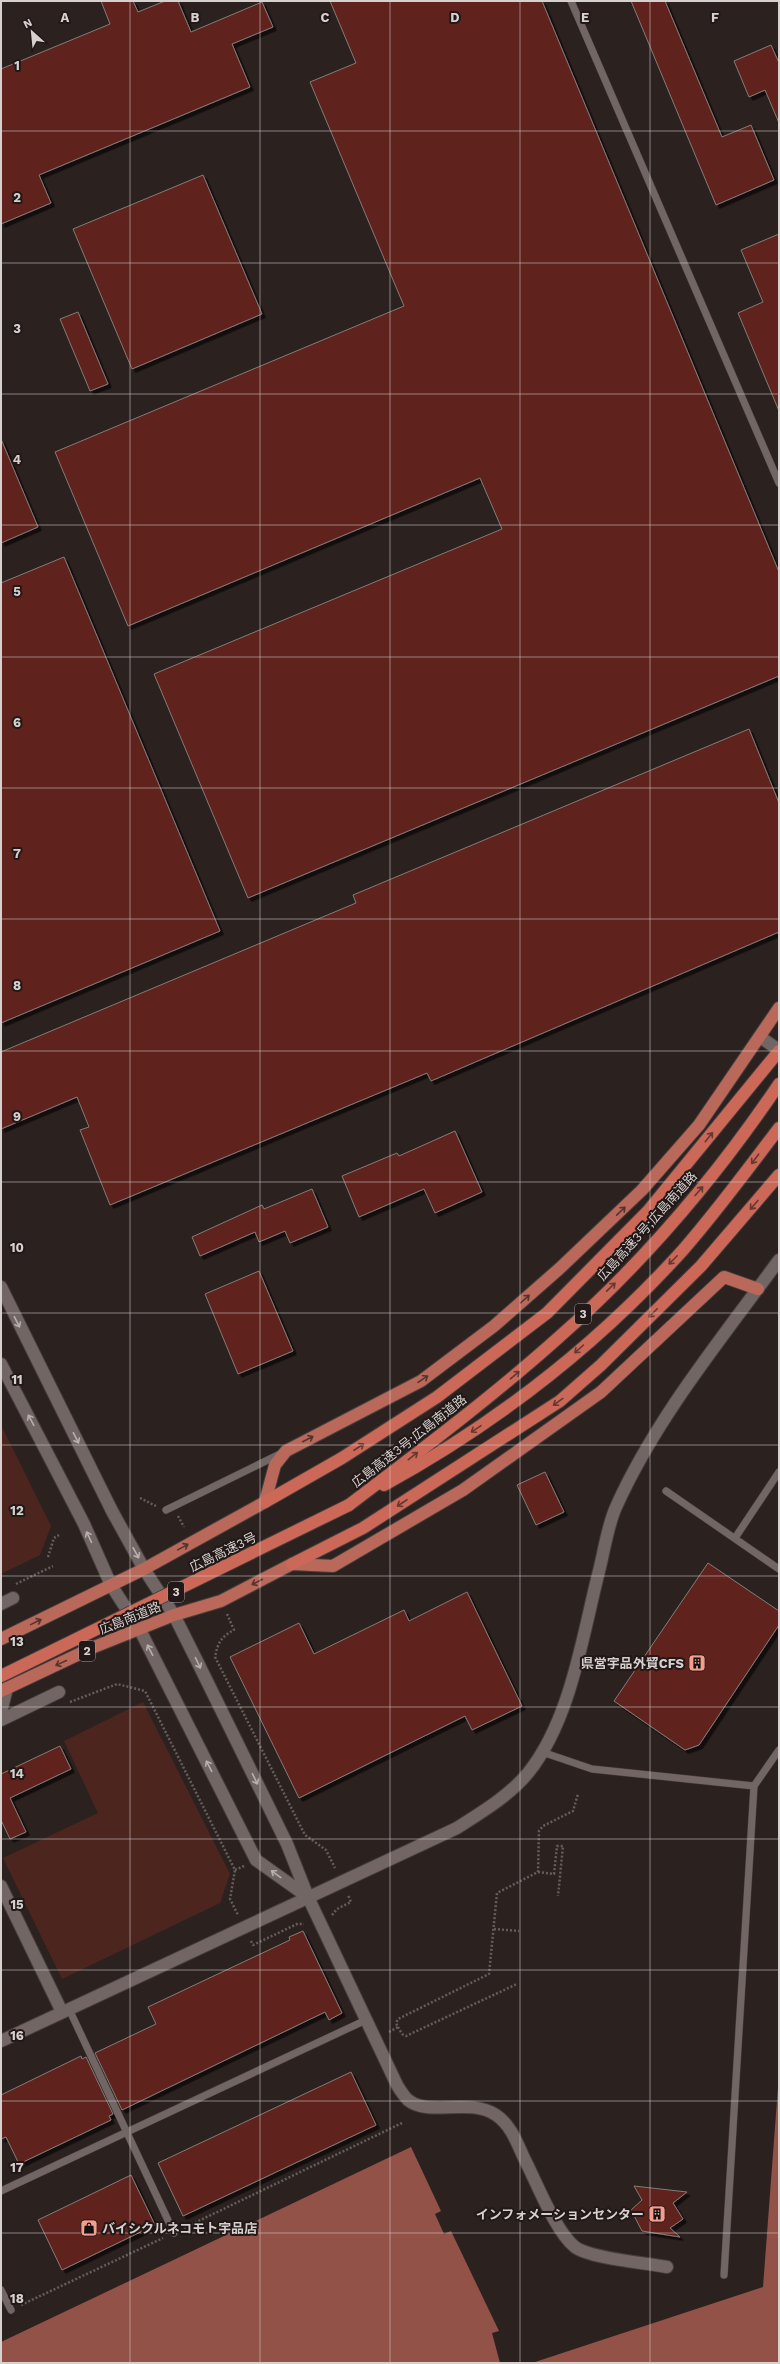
<svg xmlns="http://www.w3.org/2000/svg" width="780" height="2364" font-family="'Work Sans','Noto Sans JP',sans-serif">
	<style>
		.green { fill: #4c251f }
		.water { fill: #935247 }
		.building { fill: #5f241b; stroke: #867a78; filter: url(#shadow) }
		.lines { fill: none; stroke-linecap: round; stroke-linejoin: round }
		.service-casing { stroke: #463e3d; stroke-width: 8 }
		.minor-casing { stroke: #463e3d; stroke-width: 14 }
		.tertiary-casing { stroke: #463e3d; stroke-width: 14 }
		.trunk-casing { stroke: #463e3d; stroke-width: 14 }
		.motorway-casing { stroke: #463e3d; stroke-width: 14 }
		.path { stroke: #655d5c; stroke-width: 2.5; stroke-dasharray: 2 2; stroke-linecap: butt }
		.service { stroke: #716664; stroke-width: 7 }
		.minor { stroke: #716664; stroke-width: 12 }
		.tertiary { stroke: #716664; stroke-width: 12 }
		.trunk { stroke: #b9685a; stroke-width: 12 }
		.motorway { stroke: #cb6858; stroke-width: 12 }
		.motorway-bridge-casing { stroke: #463e3d; stroke-width: 14; stroke-linecap: butt }
		.motorway-bridge { stroke: #cb6858; stroke-width: 12 }
		.oneway { stroke: #653831 }
		.oneway2 { stroke: #56342e }
		.oneway3 { stroke: #b8b0af }
		.grid { fill: none; stroke: #d6d0cf; stroke-width: 1; stroke-opacity: 0.55 }
		.labels { text-anchor: middle; dominant-baseline: central; stroke-width: 4; stroke-linejoin: round; paint-order: stroke }
		.shield { fill: #211817; stroke: #a09998; stroke-width: 1 }
		.shield-label { font-size: 12px; font-weight: bold; fill: #d6d0cf }
		.street-label { font-size: 13px; fill: #d6d0cf; stroke: #211817 }
		.poi-label { font-size: 13px; font-weight: bold; fill: #d6d0cf; stroke: #211817; text-anchor: end }
		.grid-label { font-size: 13px; text-anchor: middle; font-weight: bold; fill: #d6d0cf; stroke: #211817; stroke-width: 4; stroke-linejoin: round; paint-order: stroke }
	</style>
	<defs>
		<filter id="shadow"><feDropShadow dx="3.5" dy="3.5" stdDeviation="0" flood-color="#0009"/></filter>
	</defs>
	<rect width="100%" height="100%" fill="#2b2220"/>
	<!-- green -->
	<g class="green">
		<path d="M1,1425L51,1526L40,1555L1,1574Z"/>
		<path d="M143,1702L230,1874L220,1903L62,1979L3,1858L98,1813L64,1741Z"/>
	</g>
	<!-- water -->
	<g class="water">
		<path d="M779,2074V2363H532L763,2287Z"/>
		<path d="M411,2147L441,2211L435,2214L444,2234L451,2231L499,2331L492,2333L500,2363H1V2342Z"/>
	</g>
	<!-- building -->
	<g class="building">
		<path d="M101,1H133L138,12L165,1H178L191,32L262,2L273,27L232,44L250,87L39,175L51,203L1,224V69L110,24Z"/>
		<path d="M330,1H542L779,572V676L248,898L154,674L502,529L480,478L128,626L55,452L404,306L310,82L356,63Z"/>
		<path d="M631,1H665L722,137L751,125L774,180L716,205Z"/>
		<path d="M771,45L779,63V123L765,90L749,97L734,61Z"/>
		<path d="M203,175L262,314L132,369L73,229Z"/>
		<path d="M779,234V411L738,313L763,302L741,250Z"/>
		<path d="M78,312L108,384L90,391L60,319Z"/>
		<path d="M1,439L38,527L1,543Z"/>
		<path d="M64,557L220,931L1,1023V583Z"/>
		<path d="M749,729L779,803V932L431,1081L427,1073L110,1205L80,1130L89,1127L77,1097L1,1129V1052L356,903L353,895Z"/>
		<path d="M455,1131L482,1192L435,1213L424,1189L359,1217L342,1176L397,1153L399,1156Z"/>
		<path d="M312,1189L328,1227L290,1243L285,1231L259,1242L255,1232L200,1256L192,1237L262,1205L264,1209Z"/>
		<path d="M259,1271L293,1351L238,1374L205,1294Z"/>
		<path d="M545,1472L564,1512L536,1525L517,1485Z"/>
		<path d="M708,1563L779,1611V1625L699,1745L685,1750L614,1701Z"/>
		<path d="M467,1592L522,1706L472,1730L465,1716L299,1798L230,1657L299,1623L314,1654L404,1610L409,1621Z"/>
		<path d="M60,1746L71,1769L10,1798L26,1832L10,1839L1,1820V1774Z"/>
		<path d="M303,1931L342,2013L329,2020L325,2012L122,2110L95,2053L156,2024L148,2007L290,1940L289,1937Z"/>
		<path d="M81,2056L82,2059L86,2057L113,2114L109,2116L111,2120L19,2164L6,2137L1,2139V2095Z"/>
		<path d="M351,2072L376,2125L183,2216L158,2163Z"/>
		<path d="M131,2175L155,2225L62,2270L38,2220Z"/>
		<path d="M634,2186L687,2192L673,2203L683,2219L670,2228L680,2237L642,2231L631,2210L642,2200Z"/>
	</g>
	<g class="lines">
		<!-- service casing -->
		<g class="service-casing">
			<g id="service">
				<path d="M571,1L779,483"/>
				<path d="M666,1491L779,1569"/>
				<path d="M166,1510L282,1453"/>
				<path d="M735,1538L779,1472"/>
				<path d="M542,1752L592,1769L754,1786"/>
				<path d="M69,2009L174,2233"/>
				<path d="M1,2191L366,2020"/>
				<path d="M724,2275L754,1786L779,1750"/>
				<path d="M1,2290L11,2310"/>
			</g>
		</g>
		<!-- minor casing -->
		<g class="minor-casing">
			<g id="minor">
				<path d="M760,1037L779,1050"/>
				<path d="M1,1604L13,1598"/>
				<path d="M1,1712L7,1688"/>
				<path d="M1,1720L59,1692"/>
				<path d="M1,1886L62,2012"/>
			</g>
		</g>
		<!-- tertiary casing -->
		<g class="tertiary-casing">
			<g id="tertiary">
				<path d="M1,1287L112,1511L144,1569L174,1615L199,1665L287,1844L308,1897L397,2085C400,2090 404,2096 408,2100C429,2117 469,2097 496,2115C511,2125 517,2143 524,2158C536,2181 555,2231 575,2247C589,2258 646,2263 667,2267"/>
				<path d="M1,1364L84,1524L111,1585L140,1630L256,1860L308,1897"/>
				<path d="M1,2041L457,1828C482,1812 509,1796 528,1773C570,1721 582,1639 598,1575C604,1553 607,1527 616,1507C656,1418 722,1338 779,1260"/>
			</g>
		</g>
		<!-- trunk casing -->
		<g class="trunk-casing">
			<g id="trunk">
				<path d="M1,1639L144,1569L265,1502L275,1465L286,1451L421,1381L494,1326L559,1269L642,1190L699,1125L779,1008"/>
				<path d="M1,1691L94,1647L174,1615L221,1601L292,1564L333,1566L463,1490L601,1392L724,1277L758,1289"/>
			</g>
		</g>
		<!-- motorway casing -->
		<g class="motorway-casing">
			<g id="motorway">
				<path d="M384,1485C495,1424 598,1344 683,1250C717,1211 748,1169 779,1128"/>
				<path d="M265,1502L342,1458L437,1397L547,1313L648,1211L779,1051"/>
				<path d="M349,1505C420,1451 492,1397 558,1338C642,1264 717,1176 779,1084"/>
				<path d="M292,1564L363,1528L560,1401L601,1365L701,1266L779,1175"/>
			</g>
		</g>
		<!-- path -->
		<g class="path">
			<path d="M140,1498L156,1506"/>
			<path d="M178,1516L184,1527"/>
			<path d="M48,1557L54,1538L59,1535"/>
			<path d="M16,1584L53,1566"/>
			<path d="M227,1614L234,1630C221,1637 218,1642 215,1657L305,1835L326,1850L335,1868"/>
			<path d="M70,1702L117,1684L145,1691L235,1870L230,1899L238,1915"/>
			<path d="M235,1870L244,1866"/>
			<path d="M538,1872L554,1874L557,1846H563L558,1896"/>
			<path d="M332,1915L337,1909L351,1902L348,1895"/>
			<path d="M494,1929L519,1931"/>
			<path d="M251,1941L253,1945L297,1924H304"/>
			<path d="M398,2027L402,2034L406,2036L517,1984"/>
			<path d="M389,2032L398,2027L396,2023L398,2019L489,1974L497,1893L538,1872L539,1831L543,1826L573,1811L578,1794"/>
			<path d="M184,2228L402,2123"/>
			<path d="M21,2305L163,2238"/>
		</g>
		<!-- service -->
		<use href="#service" class="service"/>
		<!-- minor -->
		<use href="#minor" class="minor"/>
		<!-- tertiary -->
		<use href="#tertiary" class="tertiary"/>
		<!-- trunk -->
		<use href="#trunk" class="trunk"/>
		<!-- motorway -->
		<use href="#motorway" class="motorway"/>
		<!-- motorway-bridge casing -->
		<g class="motorway-bridge-casing">
			<path id="motorway-bridge" d="M1,1676L349,1505"/>
		</g>
		<!-- motorway-bridge -->
		<use href="#motorway-bridge" class="motorway-bridge"/>
	</g>
	<!-- one-way arrows -->
	<defs><path id="oneway-shaft" d="M-6 0H5M1.5-3L5.5 0L1.5 3" fill="none" stroke-width="1.6" stroke-linecap="round" stroke-linejoin="round"/></defs>
	<g class="oneway">
		<use href="#oneway-shaft" transform="translate(709 1137) rotate(-51)"/>
		<use href="#oneway-shaft" transform="translate(755 1159) rotate(127)"/>
		<use href="#oneway-shaft" transform="translate(699 1191) rotate(-49)"/>
		<use href="#oneway-shaft" transform="translate(754 1205) rotate(131)"/>
		<use href="#oneway-shaft" transform="translate(673 1260) rotate(135)"/>
		<use href="#oneway-shaft" transform="translate(611 1287) rotate(-44)"/>
		<use href="#oneway-shaft" transform="translate(653 1313) rotate(135)"/>
		<use href="#oneway-shaft" transform="translate(579 1349) rotate(138)"/>
		<use href="#oneway-shaft" transform="translate(515 1375) rotate(-40)"/>
		<use href="#oneway-shaft" transform="translate(558 1402) rotate(144)"/>
		<use href="#oneway-shaft" transform="translate(476 1429) rotate(146)"/>
		<use href="#oneway-shaft" transform="translate(359 1447) rotate(-33)"/>
		<use href="#oneway-shaft" transform="translate(413 1456) rotate(-38)"/>
		<use href="#oneway-shaft" transform="translate(402 1503) rotate(147)"/>
	</g>
	<g class="oneway2">
		<use href="#oneway-shaft" transform="translate(621 1211) rotate(-44)"/>
		<use href="#oneway-shaft" transform="translate(525 1299) rotate(-42)"/>
		<use href="#oneway-shaft" transform="translate(423 1379) rotate(-34)"/>
		<use href="#oneway-shaft" transform="translate(308 1439) rotate(-27)"/>
		<use href="#oneway-shaft" transform="translate(183 1547) rotate(-29)"/>
		<use href="#oneway-shaft" transform="translate(257 1582) rotate(153)"/>
		<use href="#oneway-shaft" transform="translate(36 1622) rotate(-26)"/>
		<use href="#oneway-shaft" transform="translate(61 1663) rotate(155)"/>
	</g>
	<g class="oneway3">
		<use href="#oneway-shaft" transform="translate(17 1322) rotate(63)"/>
		<use href="#oneway-shaft" transform="translate(31 1420) rotate(-118)"/>
		<use href="#oneway-shaft" transform="translate(76 1438) rotate(63)"/>
		<use href="#oneway-shaft" transform="translate(89 1537) rotate(-115)"/>
		<use href="#oneway-shaft" transform="translate(136 1553) rotate(61)"/>
		<use href="#oneway-shaft" transform="translate(150 1650) rotate(-117)"/>
		<use href="#oneway-shaft" transform="translate(198 1663) rotate(64)"/>
		<use href="#oneway-shaft" transform="translate(209 1766) rotate(-117)"/>
		<use href="#oneway-shaft" transform="translate(255 1779) rotate(64)"/>
		<use href="#oneway-shaft" transform="translate(276 1874) rotate(-144)"/>
	</g>
	<!-- grid -->
	<path class="grid" d="M130,1V2363M260,1V2363M390,1V2363M520,1V2363M650,1V2363M1,131H779M1,263H779M1,394H779M1,525H779M1,657H779M1,788H779M1,919H779M1,1051H779M1,1182H779M1,1313H779M1,1445H779M1,1576H779M1,1707H779M1,1839H779M1,1970H779M1,2101H779M1,2233H779"/>
	<!-- icons -->
	<defs>
		<g id="building-square" transform="scale(0.9)"><rect x="-9" y="-9" width="18" height="18" rx="4" fill="#f59d8e" stroke="#211817"/><path d="M-4-6H4V6H1V3H-1V6H-4ZM-2.5-4.3h1.7v1.8h-1.7ZM.8-4.3h1.7v1.8H.8ZM-2.5-1h1.7V.8h-1.7ZM.8-1h1.7V.8H.8Z" fill="#111"/></g>
		<g id="shop-square" transform="scale(0.9)"><rect x="-9" y="-9" width="18" height="18" rx="4" fill="#f59d8e" stroke="#211817"/><path d="M-5-2.5h2.3a2.7 3.5 0 0 1 5.4 0H5L5.5 6h-11ZM-1.5-2.5h3a1.5 2.3 0 0 0-3 0Z" fill="#111"/></g>
	</defs>
	<g fill-rule="evenodd">
		<use href="#building-square" x="697" y="1663"/>
		<use href="#building-square" x="657" y="2214"/>
		<use href="#shop-square" x="89" y="2228"/>
	</g>
	<g class="labels">
		<!-- shield labels -->
		<g class="shield">
			<rect x="575" y="1304" width="16" height="20" rx="3"/>
			<rect x="168" y="1582" width="16" height="20" rx="3"/>
			<rect x="79" y="1641" width="16" height="20" rx="3"/>
		</g>
		<g class="shield-label">
			<text x="583" y="1314">3</text>
			<text x="176" y="1592">3</text>
			<text x="87" y="1651">2</text>
		</g>
		<!-- street labels -->
		<g class="street-label">
			<text transform="translate(647 1226) rotate(-48)">広島高速3号;広島南道路</text>
			<text transform="translate(409 1441) rotate(-38)">広島高速3号;広島南道路</text>
			<text transform="translate(223 1552) rotate(-26)">広島高速3号</text>
			<text transform="translate(130 1618) rotate(-22)">広島南道路</text>
		</g>
		<!-- poi labels -->
		<g class="poi-label">
			<text x="684" y="1663">県営宇品外貿CFS</text>
			<text x="644" y="2214">インフォメーションセンター</text>
			<text x="102" y="2228" text-anchor="start">バイシクルネコモト宇品店</text>
		</g>
	</g>
	<g class="grid-label">
		<text x="65" y="22">A</text>
		<text x="195" y="22">B</text>
		<text x="325" y="22">C</text>
		<text x="455" y="22">D</text>
		<text x="585" y="22">E</text>
		<text x="715" y="22">F</text>
		<text x="17" y="70">1</text>
		<text x="17" y="202">2</text>
		<text x="17" y="333">3</text>
		<text x="17" y="464">4</text>
		<text x="17" y="596">5</text>
		<text x="17" y="727">6</text>
		<text x="17" y="858">7</text>
		<text x="17" y="990">8</text>
		<text x="17" y="1121">9</text>
		<text x="17" y="1252">10</text>
		<text x="17" y="1384">11</text>
		<text x="17" y="1515">12</text>
		<text x="17" y="1646">13</text>
		<text x="17" y="1778">14</text>
		<text x="17" y="1909">15</text>
		<text x="17" y="2040">16</text>
		<text x="17" y="2172">17</text>
		<text x="17" y="2303">18</text>
	</g>
	<!-- border -->
	<rect width="780" height="2364" fill="none" stroke="#d6d0cf" stroke-width="4"/>
	<!-- north arrow -->
	<g transform="translate(32 32) rotate(333)" stroke="#211817" stroke-width="3" paint-order="stroke">
	<path d="M0-3L7 15L0 10L-7 15Z" fill="#d6d0cf"/>
	<text y="-6" font-size="11" font-weight="bold" text-anchor="middle" fill="#d6d0cf">N</text>
	</g>
</svg>
